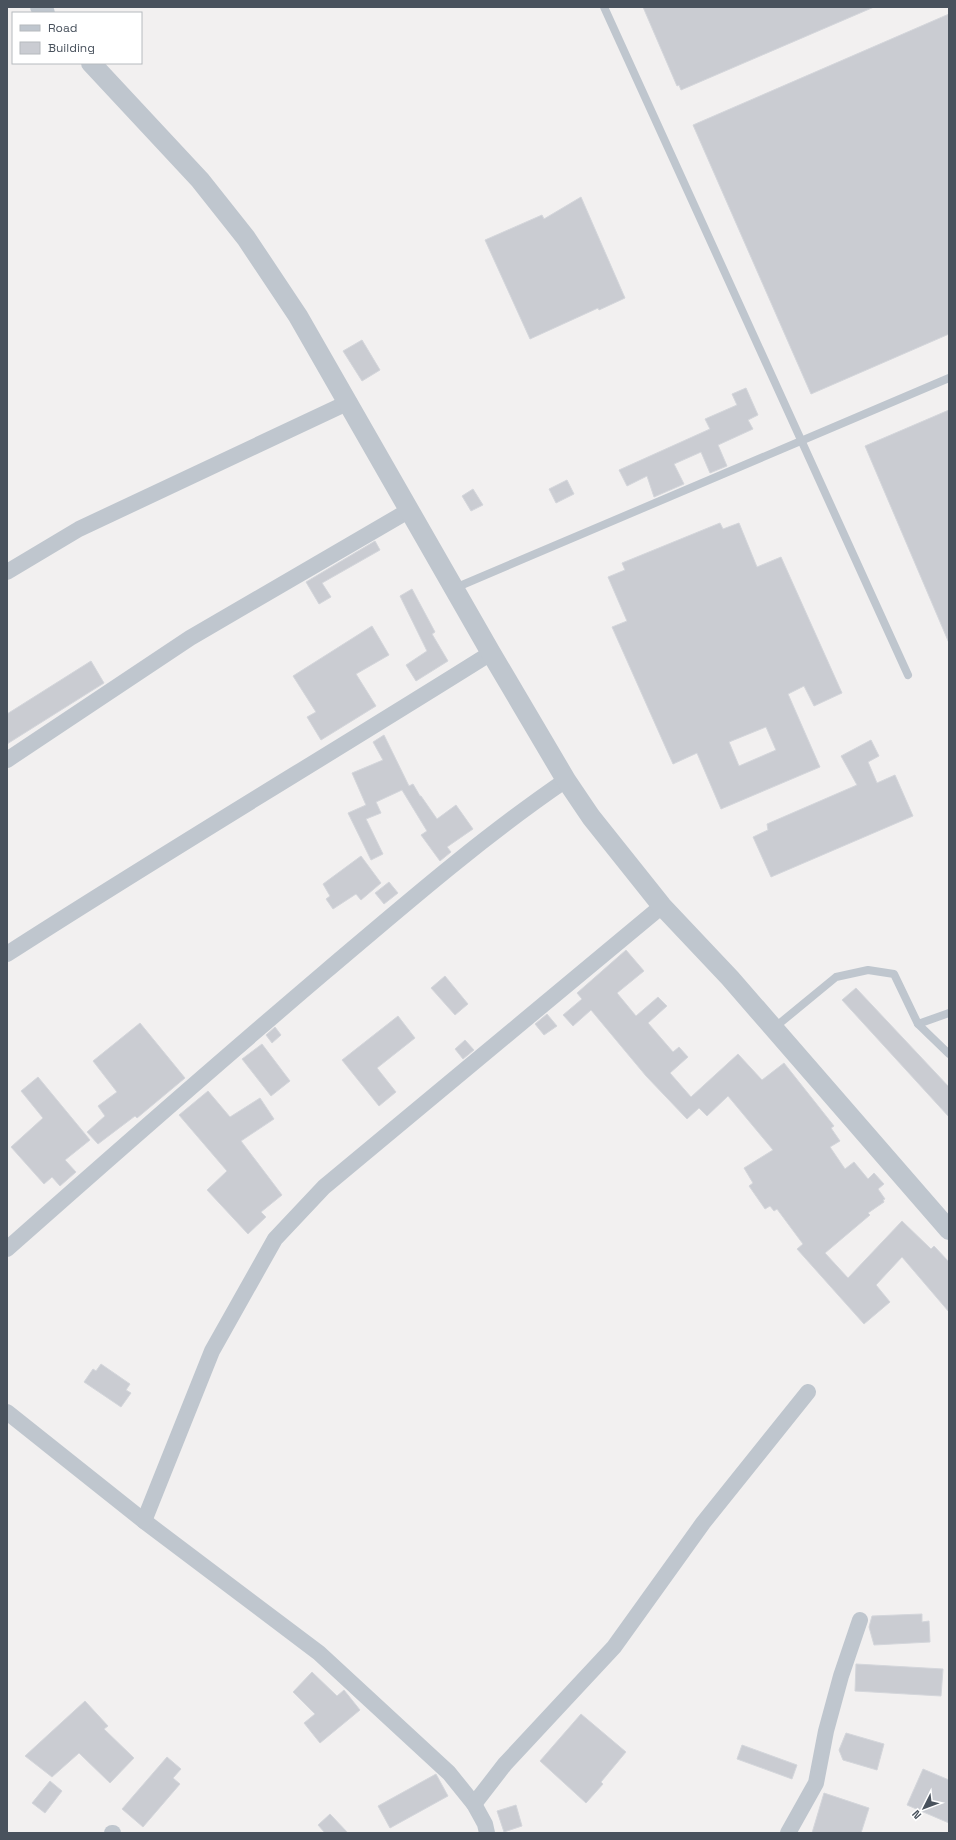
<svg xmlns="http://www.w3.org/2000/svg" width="956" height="1840" font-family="'Space Grotesk',sans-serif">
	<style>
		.building { fill: #caccd2; stroke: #d4d6db; fill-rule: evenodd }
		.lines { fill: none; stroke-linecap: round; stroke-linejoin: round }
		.service { stroke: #bfc6ce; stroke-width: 8 }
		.minor { stroke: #bfc6ce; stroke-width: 16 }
		.tertiary { stroke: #bfc6ce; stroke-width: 20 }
	</style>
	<rect width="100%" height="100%" fill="#f2f0f0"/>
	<!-- building -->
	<g class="building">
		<path d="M643,7H874L681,90L679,85L677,86Z"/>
		<path d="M949,14V334L811,394L693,125Z"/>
		<path d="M581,197L625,298L599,310L598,308L530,339L485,240L542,215L544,219Z"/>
		<path d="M362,340L380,370L362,381L343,351Z"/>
		<path d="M746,388L758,415L748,420L753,429L718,445L727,466L710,473L701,452L674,464L684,484L654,497L647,476L627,486L619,470L710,429L705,419L737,405L732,394Z"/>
		<path d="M949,410V643L865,446Z"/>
		<path d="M567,480L574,494L556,503L549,489Z"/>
		<path d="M473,489L483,505L471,511L462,496Z"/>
		<path d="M720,523L723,529L739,523L757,567L781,557L842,693L814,706L804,686L788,694L820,767L721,809L697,753L673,764L612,627L627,621L608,577L625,570L622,563ZM766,727L776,750L739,766L729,742Z"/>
		<path d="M375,541L380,550L322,583L331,597L319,604L306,582Z"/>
		<path d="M412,589L435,632L432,634L448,661L416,681L406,665L427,651L400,596Z"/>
		<path d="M372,626L389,655L356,674L376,706L321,740L307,717L316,712L293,676Z"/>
		<path d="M91,661L104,683L7,744V714Z"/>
		<path d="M384,735L409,786L413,784L420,796H421L437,819L456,805L473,829L447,847L451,852L440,861L421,835L427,831L402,790L376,802L381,813L366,819L383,854L371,860L348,813L366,805L352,773L383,760L373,742Z"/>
		<path d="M871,740L879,756L868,762L877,783L895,775L913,816L771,877L753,837L768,830L767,824L857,785L841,756Z"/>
		<path d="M361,856L381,883L361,900L356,894L333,909L326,899L330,896L323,884Z"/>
		<path d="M389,882L398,893L384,904L375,893Z"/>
		<path d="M626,950L644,971L617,993L636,1016L658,997L667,1006L648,1023L673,1052L679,1047L688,1057L670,1073L691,1097L738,1054L762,1080L784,1063L834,1126L831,1128L840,1141L830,1147L845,1169L854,1162L868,1179L874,1173L884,1184L878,1189L885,1199L883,1200L884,1202L868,1213L870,1215L825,1253L848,1278L902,1221L931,1249L934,1246L949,1262V1312L902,1257L876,1285L890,1302L864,1324L797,1249L803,1244L777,1209L774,1211L770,1206L765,1209L749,1186L753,1183L744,1168L773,1150L728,1096L707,1116L699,1108L687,1119L646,1076L591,1010L573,1026L563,1015L582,999L577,993Z"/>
		<path d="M445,976L468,1004L455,1015L431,988Z"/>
		<path d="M856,988L949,1087V1117L842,1000Z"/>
		<path d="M547,1014L557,1026L544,1035L535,1024Z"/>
		<path d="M398,1016L415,1038L377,1068L396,1092L379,1106L342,1060Z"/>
		<path d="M140,1023L185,1078L137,1118L135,1116L98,1144L87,1132L105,1116L98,1106L117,1092L93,1061Z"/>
		<path d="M275,1027L281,1035L272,1043L266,1035Z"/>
		<path d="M465,1040L474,1050L463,1059L455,1049Z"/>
		<path d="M262,1044L290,1081L271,1096L242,1059Z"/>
		<path d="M38,1077L90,1140L65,1160L76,1172L60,1186L52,1177L44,1184L11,1147L43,1118L21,1091Z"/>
		<path d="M208,1091L230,1117L260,1098L274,1119L241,1141L282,1195L261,1212L266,1217L248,1234L207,1190L227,1171L179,1115Z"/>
		<path d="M101,1364L130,1384L126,1390L131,1393L121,1407L84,1382L93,1369L96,1371Z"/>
		<path d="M922,1614V1622L929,1621L930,1642L874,1645L869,1627L872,1616Z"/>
		<path d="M856,1664L943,1669L941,1696L855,1691Z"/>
		<path d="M312,1672L337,1696L344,1690L360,1710L320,1743L304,1723L315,1714L293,1692Z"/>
		<path d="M85,1701L108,1726L104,1729L134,1758L110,1783L79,1753L52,1777L25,1756Z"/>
		<path d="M581,1714L626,1752L601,1782L603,1784L586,1803L540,1761Z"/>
		<path d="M846,1733L884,1744L877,1770L843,1760L839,1750Z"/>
		<path d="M742,1745L797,1765L792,1779L737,1759Z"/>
		<path d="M167,1757L181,1769L173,1778L180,1784L143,1827L122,1809Z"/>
		<path d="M923,1769L949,1780V1823L907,1805Z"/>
		<path d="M436,1774L448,1796L390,1828L378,1806Z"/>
		<path d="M50,1781L62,1791L45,1813L32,1803Z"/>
		<path d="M824,1793L869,1808L861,1833H812Z"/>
		<path d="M516,1805L522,1826L504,1832L497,1811Z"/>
		<path d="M330,1814L348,1833H325L318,1825Z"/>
	</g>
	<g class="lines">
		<!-- service -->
		<g class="service">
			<path d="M604,7L908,675"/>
			<path d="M455,588L949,378"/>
			<path d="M918,1024L949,1013"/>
			<path d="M774,1028L836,977L868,970L894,974L918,1024L949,1054"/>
		</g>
		<!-- minor -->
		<g class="minor">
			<path d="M7,572L79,529L349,402"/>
			<path d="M7,760L190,638L408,511"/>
			<path d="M7,954C167,851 330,754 491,653"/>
			<path d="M7,1249C112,1156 218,1063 325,972C403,906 481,838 566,780"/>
			<path d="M7,1412L144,1521L319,1653L449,1773L474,1804L485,1824L487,1833"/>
			<path d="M144,1521L212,1351L275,1239L324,1187L662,906"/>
			<path d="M474,1804L505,1764L614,1647L703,1523L808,1392"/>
			<path d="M112,1833H113"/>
			<path d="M788,1833L816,1783L826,1731L841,1676L860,1620"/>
		</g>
		<!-- tertiary -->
		<g class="tertiary">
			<path d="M40,7L45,13"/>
			<path d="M91,63L200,180L246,238L298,316L491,653L566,780L591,817L662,906L730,978L949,1230"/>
		</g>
	</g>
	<!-- border -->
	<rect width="956" height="1840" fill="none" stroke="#49525d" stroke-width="16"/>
	<!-- legend -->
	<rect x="12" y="12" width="130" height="52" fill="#ffffff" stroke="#b6babe"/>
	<rect x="20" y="25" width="20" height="6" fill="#bfc6ce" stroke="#b6babe"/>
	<text x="48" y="32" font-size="12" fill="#49525d">Road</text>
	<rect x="20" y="42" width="20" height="12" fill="#caccd2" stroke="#b6babe"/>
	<text x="48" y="52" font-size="12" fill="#49525d">Building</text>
	<!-- north arrow -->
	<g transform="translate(924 1808) rotate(228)" stroke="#ffffff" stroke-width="3" paint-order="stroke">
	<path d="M0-3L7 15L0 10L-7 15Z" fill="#49525d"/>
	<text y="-6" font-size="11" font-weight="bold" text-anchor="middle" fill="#49525d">N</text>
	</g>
</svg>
